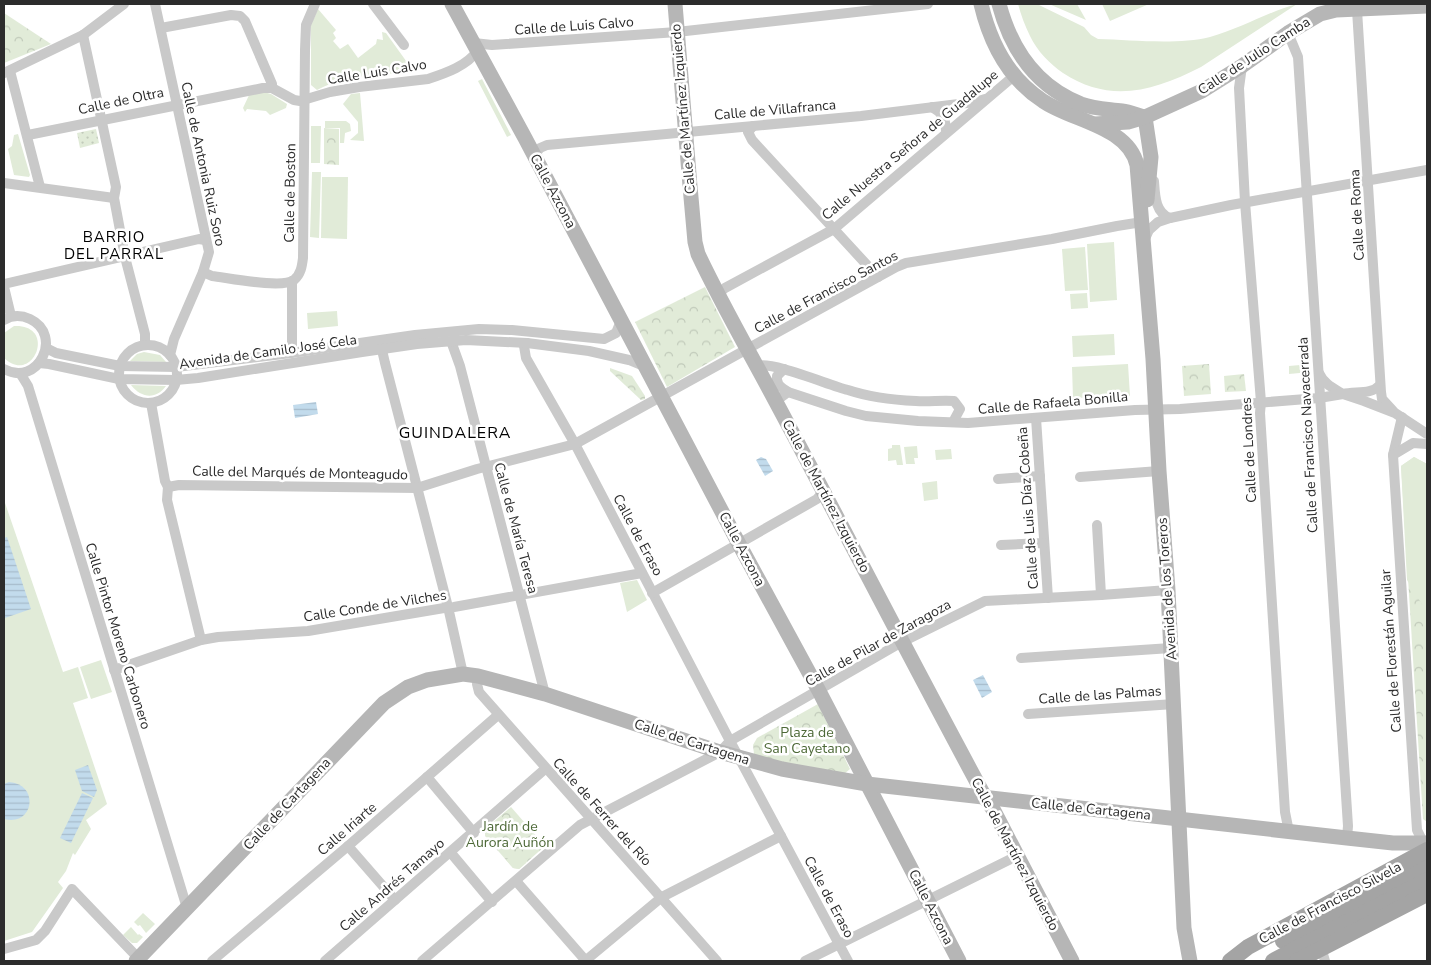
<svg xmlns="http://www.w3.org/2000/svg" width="1431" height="965" font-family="'Nunito Sans',sans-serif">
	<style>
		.grass { fill: url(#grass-dots) }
		.forest { fill: url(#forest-crowns) }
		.garden { fill: #e1ebd8 }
		.water { fill: url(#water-rules) }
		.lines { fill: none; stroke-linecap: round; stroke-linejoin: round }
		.street { stroke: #c9c9c9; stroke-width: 10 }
		.secondary { stroke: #b6b6b6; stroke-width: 15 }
		.primary { stroke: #a4a4a4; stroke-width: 16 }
		.labels { text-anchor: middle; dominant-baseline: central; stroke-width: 5; stroke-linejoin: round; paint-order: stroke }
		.street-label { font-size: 14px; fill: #2c2c2c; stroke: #fff }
		.park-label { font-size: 14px; fill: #4d6937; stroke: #fff }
		.neighbourhood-label { font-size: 15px; letter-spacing: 1px; fill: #000; stroke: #fff }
		.quarter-label { font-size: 16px; letter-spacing: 1px; fill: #000; stroke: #fff }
	</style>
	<defs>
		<pattern id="grass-dots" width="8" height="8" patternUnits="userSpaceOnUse" patternTransform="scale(1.25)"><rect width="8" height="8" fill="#e1ebd8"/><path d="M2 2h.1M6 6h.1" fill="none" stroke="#c1caba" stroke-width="1.8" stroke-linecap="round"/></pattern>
		<pattern id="forest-crowns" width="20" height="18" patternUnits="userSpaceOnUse" patternTransform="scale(1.25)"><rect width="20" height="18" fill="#e1ebd8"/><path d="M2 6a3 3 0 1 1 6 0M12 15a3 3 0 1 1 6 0" fill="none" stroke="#c1caba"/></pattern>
		<pattern id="water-rules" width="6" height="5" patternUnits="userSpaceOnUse" patternTransform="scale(1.25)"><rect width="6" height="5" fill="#c2dbec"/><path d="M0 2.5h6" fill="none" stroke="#a7bccb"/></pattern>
	</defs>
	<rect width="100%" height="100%" fill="#fff"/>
	<!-- grass -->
	<path class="grass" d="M96,129L99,143L80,148L77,133Z"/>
	<!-- forest -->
	<g class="forest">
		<path d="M4,13L51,44L4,63Z"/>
		<path d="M324,128L339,129V165L324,164Z"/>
		<path d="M705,287L735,347L667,387L635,322Z"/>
		<path d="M1309,355L1310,372L1289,374V366L1300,365Z"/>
		<path d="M1209,364L1211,394L1184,396L1182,366Z"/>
		<path d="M610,368L632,376L645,396V399L641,400L610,371Z"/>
		<path d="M1244,374L1246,391L1225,392L1224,376Z"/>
		<path d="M1414,457L1427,464V822L1423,819L1401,466Z"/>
		<path d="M818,704L850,769L844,774L760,758L754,754L753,745L757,738Z"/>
		<path d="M511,807L545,846L519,869L513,868L485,836V829Z"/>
	</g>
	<!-- garden -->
	<g class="garden">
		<path d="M1018,4H1037L1084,27L1091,35L1098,39C1132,40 1178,45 1210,37C1240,29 1267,12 1297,4L1201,67C1154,91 1110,104 1063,73C1050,64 1037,51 1030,36C1025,26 1021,15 1018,4Z"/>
		<path d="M1049,4H1077L1086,20Z"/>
		<path d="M1102,4H1149L1110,21Z"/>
		<path d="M318,9L336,30L333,33L336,38L333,41L340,49L348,44L358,58L376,44L377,39L383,40L382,32L386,33L414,72C381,75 347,74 317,90L311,85V25Z"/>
		<path d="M482,79L511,135L507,137L478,81Z"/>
		<path d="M260,91L271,94L287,104L286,108L270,115L266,111L247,109L245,112L243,108L250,93Z"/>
		<path d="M360,93L364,141L350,140L358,133V122L343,104L351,94Z"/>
		<path d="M325,121H346L350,124L351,131L345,133L344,143H340V128H325Z"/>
		<path d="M311,126H321L320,163H311Z"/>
		<path d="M18,134L30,175L29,177L14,175L8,149L12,146L14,135Z"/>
		<path d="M312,172H321L319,238L310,237Z"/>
		<path d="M322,177H348L347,239L321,238Z"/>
		<path d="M1114,242L1117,300L1090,302L1087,244Z"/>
		<path d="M1085,247L1088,290L1065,291L1062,249Z"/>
		<path d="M1087,293L1088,308L1071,309L1070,294Z"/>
		<path d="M337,311L338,326L308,329L307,313Z"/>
		<path d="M14,326C58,324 33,386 4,358V333Z"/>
		<path d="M1114,334L1115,355L1073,357L1072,336Z"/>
		<path d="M144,352L160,355L166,362L130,361L137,354Z"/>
		<path d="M1128,364L1130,396L1073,398L1072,367Z"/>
		<path d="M131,385L166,386C156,400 141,398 131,385Z"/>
		<path d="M892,445H900L903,465H897L896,460L888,461V449L892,448Z"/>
		<path d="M917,446L918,458H914L915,464H906L904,447Z"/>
		<path d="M951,449L952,459L936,460L935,450Z"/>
		<path d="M1414,457L1427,464V610L1426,611L1407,580L1401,466Z"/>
		<path d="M937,481L938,499L924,501L922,483Z"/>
		<path d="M4,500L63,672L78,667L88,698L73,703L107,804L86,820L91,829L75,855L73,853L66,871L58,882L63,888L32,932L4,941Z"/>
		<path d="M637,580L647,600L627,612L620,583Z"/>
		<path d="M101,660L112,692L91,699L80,667Z"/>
		<path d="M505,815L521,835L513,843L496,823Z"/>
		<path d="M519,854L526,863L519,869L513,868L506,860L512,855L515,856Z"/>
		<path d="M143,913L155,924L146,933L140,925L138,926L134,922Z"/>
		<path d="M131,927L138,935L139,934L143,937L137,943H132L123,935Z"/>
	</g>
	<!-- water -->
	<g class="water">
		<path d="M316,402L318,414L295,418L293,405Z"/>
		<path d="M761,457L766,459L773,471L765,476L756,460Z"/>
		<path d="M7,537L31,609L5,618L4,538Z"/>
		<path d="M983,675L992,692L982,698L973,680Z"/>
		<path d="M88,765L97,790L94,797L82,791L75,770Z"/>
		<path d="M9,782C40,784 34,827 4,819V784Z"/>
		<path d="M82,793L93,798L71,843L60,838Z"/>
	</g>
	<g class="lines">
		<!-- street -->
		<g class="street">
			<path d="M155,4L209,252L203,272L174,339L170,355"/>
			<path d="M373,4L404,45"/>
			<path d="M1357,10L1381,392L1382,399L1393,411"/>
			<path d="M161,28L231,15L240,16L245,21L272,84V88"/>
			<path d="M1288,33L1298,57L1348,826L1347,838"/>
			<path d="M83,35L116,187L114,198L125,257L145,334V345"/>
			<path d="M474,43L492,45L677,32L928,4"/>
			<path d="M1242,66L1239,88L1245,202L1261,402L1260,413L1285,812L1289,832"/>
			<path d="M10,71L40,187"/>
			<path d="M4,73L83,35L124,4"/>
			<path d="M932,107C943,113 946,120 946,132"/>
			<path d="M753,126L748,132L752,140L878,277"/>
			<path d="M28,135L263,88H272L294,100L300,101L330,92L359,87L428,79C446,73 467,66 478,50"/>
			<path d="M534,155L540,148L547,145L861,116L975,102L985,99"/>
			<path d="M1154,181C1155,195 1155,213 1170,218"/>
			<path d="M4,183L114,198"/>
			<path d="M1144,241L1149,230L1158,222L1170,218L1231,205L1427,170"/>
			<path d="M203,272L212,276C229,278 282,289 294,280C301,274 302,266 303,258L305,50L306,25L315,4"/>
			<path d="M4,284L199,239L205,240"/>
			<path d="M4,287L11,316"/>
			<path d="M718,294L725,288L834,229L1015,75"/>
			<path d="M4,320C12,315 21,315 30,319C64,335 38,388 4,369"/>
			<path d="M451,341L460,366L545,694"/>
			<path d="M527,343L524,346L526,358L575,444L730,741L848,961"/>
			<circle cx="148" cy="374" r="29"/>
			<path d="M379,347L382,350L385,363L448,607L463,674"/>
			<path d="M46,348L56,353L120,366L176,367L291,353L415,335L479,329L512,330L604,339L616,333L621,321"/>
			<path d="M291,353L292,349V281"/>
			<path d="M39,363L49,364L119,379L176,380L198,378L362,352L417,344L466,340L527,343L589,351L629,360L646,367"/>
			<path d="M756,366C773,361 828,385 848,390C869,397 894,400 916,401C929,402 941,400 954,401L960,409L953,422"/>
			<path d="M784,369L777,376C776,385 781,387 788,392"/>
			<path d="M20,373L28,386L187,908"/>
			<path d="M1319,373C1324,384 1333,388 1343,394C1356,391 1371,395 1380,385"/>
			<path d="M776,401L788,392L846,411L866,416L918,421L968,423L1135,410L1180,409L1319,398L1343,394L1364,401L1395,413L1427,434"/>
			<path d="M151,403L165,481L168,487L167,500L201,640"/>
			<path d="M1036,418L1048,598"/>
			<path d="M1393,455L1402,417"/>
			<path d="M1080,477L1159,471"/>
			<path d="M998,479L1040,476"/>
			<path d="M168,487L179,485L417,488L477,469L575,444L896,267L906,263L1052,239L1117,226L1142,222"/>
			<path d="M1097,525L1101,595"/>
			<path d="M1001,545L1044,543"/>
			<path d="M652,593L817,499L823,492"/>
			<path d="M1021,658L1171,648"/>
			<path d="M114,670L201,640L218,637L308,631L444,608L454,607L642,573"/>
			<path d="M478,676L477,684L479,692L717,961"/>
			<path d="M1028,714L1174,704"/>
			<path d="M427,777L474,833"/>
			<path d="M1424,844L1417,830L1393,455L1413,443L1427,444"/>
			<path d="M348,846L395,900"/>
			<path d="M451,853L492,902"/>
			<path d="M516,881L586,961"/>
			<path d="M4,949L36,940L45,931L72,889L141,961"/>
			<path d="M1318,950L1323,954L1325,961"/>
			<path d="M212,961L348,846L498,715"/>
			<path d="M325,961L545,769"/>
			<path d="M422,961L580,825L720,752L730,741L902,642L985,601L1101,595L1168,590"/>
			<path d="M585,961L662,897L781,836"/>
			<path d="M805,961L1017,856"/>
		</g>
		<!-- secondary -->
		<g class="secondary">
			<path d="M452,4L525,138L739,544L819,691L959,961"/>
			<path d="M675,4L690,186L695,242L698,254C722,305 750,353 776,402C846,533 914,666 985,797L994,811L1072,961"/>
			<path d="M981,4C990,42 1009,79 1043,101C1072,121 1128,126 1137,165L1153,359L1159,471L1168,590L1184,928L1190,961"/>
			<path d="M999,4C1011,49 1035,86 1081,104C1095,109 1108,109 1122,111C1130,112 1137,115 1145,117"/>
			<path d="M1145,117L1151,157L1147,200"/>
			<path d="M1095,124L1128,122L1145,117L1202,91L1242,66L1288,33L1320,14L1336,10L1427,6"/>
			<path d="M136,961L384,703L408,687L427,680L463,674L478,676L545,694L720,752L782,769L867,784L1347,838L1393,843H1427"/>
		</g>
		<!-- primary -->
		<g class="primary">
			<path d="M1283,941L1427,866"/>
			<path d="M1230,961L1248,947L1427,850"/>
			<path d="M1273,961L1427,880"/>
			<path d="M1297,961L1427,894"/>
		</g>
	</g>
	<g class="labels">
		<!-- street labels -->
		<g class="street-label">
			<text transform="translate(574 26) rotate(-4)">Calle de Luis Calvo</text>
			<text transform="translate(1254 56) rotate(-33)">Calle de Julio Camba</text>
			<text transform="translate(377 72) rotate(-9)">Calle Luis Calvo</text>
			<text transform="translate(121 101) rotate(-12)">Calle de Oltra</text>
			<text transform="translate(683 109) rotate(-95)">Calle de Martínez Izquierdo</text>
			<text transform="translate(775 110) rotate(-5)">Calle de Villafranca</text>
			<text transform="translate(910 145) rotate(-40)">Calle Nuestra Señora de Guadalupe</text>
			<text transform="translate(203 164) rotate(78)">Calle de Antonia Ruiz Soro</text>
			<text transform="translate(553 191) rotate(62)">Calle Azcona</text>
			<text transform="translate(290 193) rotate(-89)">Calle de Boston</text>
			<text transform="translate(1357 215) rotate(-93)">Calle de Roma</text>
			<text transform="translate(826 292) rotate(-28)">Calle de Francisco Santos</text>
			<text transform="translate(268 352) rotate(-8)">Avenida de Camilo José Cela</text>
			<text transform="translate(1053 403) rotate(-5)">Calle de Rafaela Bonilla</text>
			<text transform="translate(1308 435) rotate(-93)">Calle de Francisco Navacerrada</text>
			<text transform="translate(1249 450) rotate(-93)">Calle de Londres</text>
			<text transform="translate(300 473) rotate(1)">Calle del Marqués de Monteagudo</text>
			<text transform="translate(826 496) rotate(62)">Calle de Martínez Izquierdo</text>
			<text transform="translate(1028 508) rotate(-94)">Calle de Luis Díaz Cobeña</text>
			<text transform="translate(516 528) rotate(75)">Calle de María Teresa</text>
			<text transform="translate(638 535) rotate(62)">Calle de Eraso</text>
			<text transform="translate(742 549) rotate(62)">Calle Azcona</text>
			<text transform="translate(1167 589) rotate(-94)">Avenida de los Toreros</text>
			<text transform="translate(375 606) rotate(-9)">Calle Conde de Vilches</text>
			<text transform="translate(118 636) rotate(73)">Calle Pintor Moreno Carbonero</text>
			<text transform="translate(878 643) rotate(-29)">Calle de Pilar de Zaragoza</text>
			<text transform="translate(1391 651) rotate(-94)">Calle de Florestán Aguilar</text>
			<text transform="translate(1100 695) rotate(-4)">Calle de las Palmas</text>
			<text transform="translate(692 742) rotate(18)">Calle de Cartagena</text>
			<text transform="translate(287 804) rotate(-47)">Calle de Cartagena</text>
			<text transform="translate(1091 809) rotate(6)">Calle de Cartagena</text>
			<text transform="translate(602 812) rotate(48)">Calle de Ferrer del Río</text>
			<text transform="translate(347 829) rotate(-41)">Calle Iriarte</text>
			<text transform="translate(1015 854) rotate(62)">Calle de Martínez Izquierdo</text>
			<text transform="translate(392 885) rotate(-41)">Calle Andrés Tamayo</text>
			<text transform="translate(829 897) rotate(62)">Calle de Eraso</text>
			<text transform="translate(1330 903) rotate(-28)">Calle de Francisco Silvela</text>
			<text transform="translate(931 907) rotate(63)">Calle Azcona</text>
		</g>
		<!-- park labels -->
		<g class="park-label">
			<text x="807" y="732">Plaza de<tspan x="807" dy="16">San Cayetano</tspan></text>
			<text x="510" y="826">Jardín de<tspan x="510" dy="16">Aurora Auñón</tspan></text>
		</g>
		<!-- neighbourhood labels -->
		<g class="neighbourhood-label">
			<text x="114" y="237">BARRIO<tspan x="114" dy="17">DEL PARRAL</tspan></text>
		</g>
		<!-- quarter labels -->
		<g class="quarter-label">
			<text x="455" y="433">GUINDALERA</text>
		</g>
	</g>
	<!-- border -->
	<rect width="1431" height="965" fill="none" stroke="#2c2c2c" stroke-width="10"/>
</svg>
